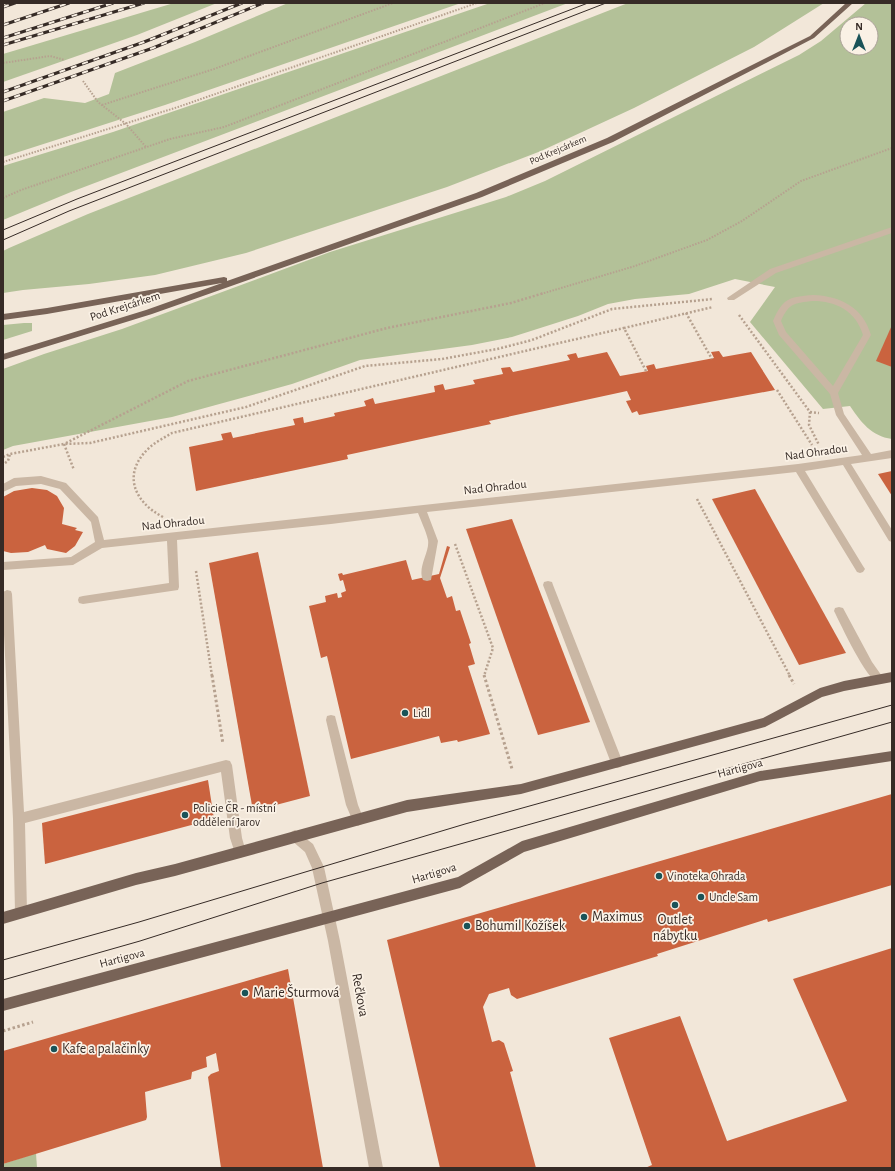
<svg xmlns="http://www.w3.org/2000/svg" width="895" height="1171" font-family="'Alegreya Sans',sans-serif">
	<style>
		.green { fill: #b3c198; fill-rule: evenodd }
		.building { fill: #ca633f }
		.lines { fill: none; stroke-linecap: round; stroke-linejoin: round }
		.path-far2 { stroke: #b6a18f; stroke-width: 2; stroke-dasharray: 1.5 1.5; stroke-linecap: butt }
		.path-far1 { stroke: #b6a18f; stroke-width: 2.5; stroke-dasharray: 2 2; stroke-linecap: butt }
		.path { stroke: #b6a18f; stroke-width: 3; stroke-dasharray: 2.5 2.5; stroke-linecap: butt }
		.minor { fill: #cab7a4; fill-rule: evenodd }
		.major { fill: #786357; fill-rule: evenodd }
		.tram { stroke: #362b26; stroke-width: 1 }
		.rail-casing { stroke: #362b26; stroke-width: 3 }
		.rail { stroke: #faf1e5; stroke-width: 2; stroke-dasharray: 6; stroke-linecap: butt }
		.poi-dot { fill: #1a5358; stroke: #faf1e5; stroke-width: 1.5 }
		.labels { text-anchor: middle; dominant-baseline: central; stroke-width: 3.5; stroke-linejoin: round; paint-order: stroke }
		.far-street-label { font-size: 10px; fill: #362b26; stroke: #faf1e5 }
		.street-label { font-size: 12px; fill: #362b26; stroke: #faf1e5 }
		.poi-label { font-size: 12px; fill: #362b26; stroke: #faf1e5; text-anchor: start }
		.near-poi-label { font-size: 14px; fill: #362b26; stroke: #faf1e5; text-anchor: start }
		.near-street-label { font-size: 14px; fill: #362b26; stroke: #faf1e5 }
	</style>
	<rect width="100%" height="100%" fill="#f2e7d9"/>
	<!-- green -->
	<g class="green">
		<path d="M174,3H217L137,35L3,82V54Z"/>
		<path d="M288,3H461L165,105L3,157V112L44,98L85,103L109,94L115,73L195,42Z"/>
		<path d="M490,3H568L71,192L3,220V166L113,132Z"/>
		<path d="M628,3H824L754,47L634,108L541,151L447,187L246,253L155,275L89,284L23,290L3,293V251L9,248L88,214Z"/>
		<path d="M866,3H892V439C871,436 861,422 850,406L823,409L750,322L775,287L735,279L689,294L635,299L608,304L578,316L512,337L472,345L360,360L292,384L172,417L13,446L3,450V369L44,354L122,329L330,252L506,197L545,181L799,55L821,41ZM847,24H871V48H847Z"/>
		<path d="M24,323H32V331L3,340V325Z"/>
		<path d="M36,1153L37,1168H3V1164Z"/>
	</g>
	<!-- building -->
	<g class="building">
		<path d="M892,325V367L876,361Z"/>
		<path d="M719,351L723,357L751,352L775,390L639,415L637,411L632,413L626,401L631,400L627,391L489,421L491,424L347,455L348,459L196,491L189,447L223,440L221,434L231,432L233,438L295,425L293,419L303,417L304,423L335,416L334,413L366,406L364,401L373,398L375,404L435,392L434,386L443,384L445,390L475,384L473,380L503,374L501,368L510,367L513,372L570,360L567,355L576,353L578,358L607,352L620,376L648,371L646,366L654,364L656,369L714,358L711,352Z"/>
		<path d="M892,471V496L878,474Z"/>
		<path d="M32,488L47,490L57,496L64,508L62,524L77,528L75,530L83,532L75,546L66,553L47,549L45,545L28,552L11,553L3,551V497L14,491Z"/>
		<path d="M755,489L846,653L799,665L712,499Z"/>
		<path d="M512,519L590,722L538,735L466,529Z"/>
		<path d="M447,546L450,547L440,578L447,598L452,596L456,611L460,610L471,643L469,644L475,664L468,666L490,734L458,742L457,740L441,743L439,736L351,759L327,656L321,658L309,606L326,602L325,596L337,593L338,598L342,597L341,593L346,591L343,580L340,581L338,574L342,573L343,575L406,560L412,580L439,574Z"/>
		<path d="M258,552L310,796L253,811L209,563Z"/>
		<path d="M208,780L214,819L45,864L42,823Z"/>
		<path d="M892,794V885L768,922L767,919L657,954L658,956L517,999L511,995L509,988L489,994L483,1007L492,1042L499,1040L504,1043L513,1071L510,1072L536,1168H440L387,940Z"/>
		<path d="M892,948V1168H645L652,1165L609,1038L680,1016L727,1141L847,1101L793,979Z"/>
		<path d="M288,969L323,1168H221L208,1077L211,1074L219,1071L216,1053L206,1057L207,1067L192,1072L191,1079L145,1092L147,1117L146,1120L3,1164V1051Z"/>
	</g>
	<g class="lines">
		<!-- path-far2 -->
		<g class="path-far2">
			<path d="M3,63L50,56L65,60"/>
			<path d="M83,81L98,102L126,124L146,147"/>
			<path d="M102,105L214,69L393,3"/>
			<path d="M3,162L178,107L477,3"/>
			<path d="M3,198L21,190L170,139L224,127L545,3"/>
			<path d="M541,294L635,266L707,240L742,221L801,181L892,148"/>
		</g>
		<!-- path-far1 -->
		<g class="path-far1">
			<path d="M686,313L712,359"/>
			<path d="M739,315L810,412L809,425L819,445"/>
			<path d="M646,371L624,328L713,307"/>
			<path d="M777,390L812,445"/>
			<path d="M810,412L819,413"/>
			<path d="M66,443L188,381L387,328L511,303L544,293"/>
			<path d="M64,444L74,470"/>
			<path d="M3,457L10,454L64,444L90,443L246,407L365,366L442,359L497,349L532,340L612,309L713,299"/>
			<path d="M5,463L8,461L10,454"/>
			<path d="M697,499L790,676"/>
			<path d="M163,517C134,502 122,474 148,449C155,442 164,438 172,433L624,328"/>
			<path d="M455,544L493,648L484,676"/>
			<path d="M196,571L212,676"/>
		</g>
		<!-- path -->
		<g class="path">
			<path d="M212,675L223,744"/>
			<path d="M484,675L512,769"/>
			<path d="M789,675L794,684"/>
			<path d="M3,1031L33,1022"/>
		</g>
		<!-- minor -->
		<g class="minor">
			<path d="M892,227V233L776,273L734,300H728L727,298L770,269Z"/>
			<path d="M813,295C840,296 863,307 871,335L838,393L844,414L871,454L892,450V458L851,464L892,530V542L889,541L843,465L805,471L863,566L865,569L863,572L860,573L857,572L796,472L427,512L438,541L431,580L427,581L423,580C417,567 430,552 428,540C426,531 421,521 418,513L331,524L177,540L179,587L178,590L83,604L79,603L78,600L79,597L83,596L169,583L167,541L102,548L73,565L3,570V562L71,557L95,542L91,522L60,489L41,484L16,486L3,492V484L14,478L41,476L66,483L98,517L104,540L798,464L862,455L836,415L830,394L779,335L773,321C783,298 789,297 813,295ZM813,301C836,301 856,311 863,335L833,386L786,332L781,321C789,303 794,303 813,301Z"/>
			<path d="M548,581L552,582L553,585L623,763L621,767L617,768L613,767L611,763L543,585L544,582Z"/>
			<path d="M7,590L11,591L12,594L24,812L226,760L230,761L232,765L242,838L246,852L244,856L240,858L236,856L230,838L221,772L25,823L27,912L25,916L21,918L17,916L15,912L13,819L3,614V592Z"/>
			<path d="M839,607L843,608L872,662L884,679L883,682L879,684C866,679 841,625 834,611L835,608Z"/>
			<path d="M331,715L335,716L336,720L358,805L364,820L362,824L358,826L354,824L346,805L326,720L327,716Z"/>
			<path d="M295,830L313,844L324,867L340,941L383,1168H369L328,941L312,868L305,852L291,840L289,836L291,832Z"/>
		</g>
		<!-- major -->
		<g class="major">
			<path d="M846,3H853L814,38L766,63L613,142L482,197L152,314L3,360V354L146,310L222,283L47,314L3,320V314L47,308L224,277L227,278V281L476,193L607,138L810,36Z"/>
			<path d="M892,672V682L844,691L822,697L765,727L521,794L407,812L175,876L136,885L3,924V912L136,873L175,864L407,800L521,784L763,718L820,688L844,681Z"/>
			<path d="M892,751V761L760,781L524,852L460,888L3,1011V999L458,877L522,841L760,771Z"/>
		</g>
		<!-- tram -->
		<g class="tram">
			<path d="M3,230L77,199L588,3"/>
			<path d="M3,240L69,211L606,3"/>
			<path d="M3,960L139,922L465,824L892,705"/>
			<path d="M3,980L140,941L322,883L892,722"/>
		</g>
		<!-- rail casing -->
		<g class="rail-casing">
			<g id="rail">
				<path d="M3,7L15,3"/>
				<path d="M3,25L69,3"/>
				<path d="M3,38L113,3"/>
				<path d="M3,45L144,3"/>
				<path d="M3,92L144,42L242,3"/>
				<path d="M3,101L153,48L263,3"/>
			</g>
		</g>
		<!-- rail -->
		<use href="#rail" class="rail"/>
	</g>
	<!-- markers -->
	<g class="poi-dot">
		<circle cx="405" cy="713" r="4"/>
		<circle cx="185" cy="815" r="4"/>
		<circle cx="659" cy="876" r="4"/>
		<circle cx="701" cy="897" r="4"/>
		<circle cx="675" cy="905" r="4"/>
		<circle cx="584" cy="917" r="4"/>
		<circle cx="467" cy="926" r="4"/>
		<circle cx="245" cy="993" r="4"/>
		<circle cx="54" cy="1049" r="4"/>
	</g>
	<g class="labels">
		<!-- far-street labels -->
		<g class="far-street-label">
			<text transform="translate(558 150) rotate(-23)">Pod Krejcárkem</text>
		</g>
		<!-- street labels -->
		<g class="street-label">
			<text transform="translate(125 306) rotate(-18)">Pod Krejcárkem</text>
			<text transform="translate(816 452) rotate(-8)">Nad Ohradou</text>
			<text transform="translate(495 487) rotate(-6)">Nad Ohradou</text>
			<text transform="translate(173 523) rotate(-6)">Nad Ohradou</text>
			<text transform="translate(740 768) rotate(-15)">Hartigova</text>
			<text transform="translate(434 873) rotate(-17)">Hartigova</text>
			<text transform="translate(122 958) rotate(-15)">Hartigova</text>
		</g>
		<!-- poi labels -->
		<g class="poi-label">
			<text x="413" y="713">Lidl</text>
			<text x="193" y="808">Policie ČR - místní<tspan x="193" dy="14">oddělení Jarov</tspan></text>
			<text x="667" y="876">Vinoteka Ohrada</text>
			<text x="709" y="897">Uncle Sam</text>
		</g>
		<!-- near-poi labels -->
		<g class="near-poi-label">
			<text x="592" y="917">Maximus</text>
			<text x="675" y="920" text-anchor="middle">Outlet<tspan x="675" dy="16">nábytku</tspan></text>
			<text x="475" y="926">Bohumil Kožíšek</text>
			<text x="253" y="993">Marie Šturmová</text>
			<text x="62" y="1049">Kafe a palačinky</text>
		</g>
		<!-- near-street labels -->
		<g class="near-street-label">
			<text transform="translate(360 995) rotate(80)">Rečkova</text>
		</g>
	</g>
	<!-- border -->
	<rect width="895" height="1171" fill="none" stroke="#362b26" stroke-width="8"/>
	<!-- north arrow -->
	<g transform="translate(859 36)"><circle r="19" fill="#faf1e5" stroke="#aca299"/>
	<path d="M0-3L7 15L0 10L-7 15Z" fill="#1a5358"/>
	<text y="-6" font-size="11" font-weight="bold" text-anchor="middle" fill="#362b26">N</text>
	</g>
</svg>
